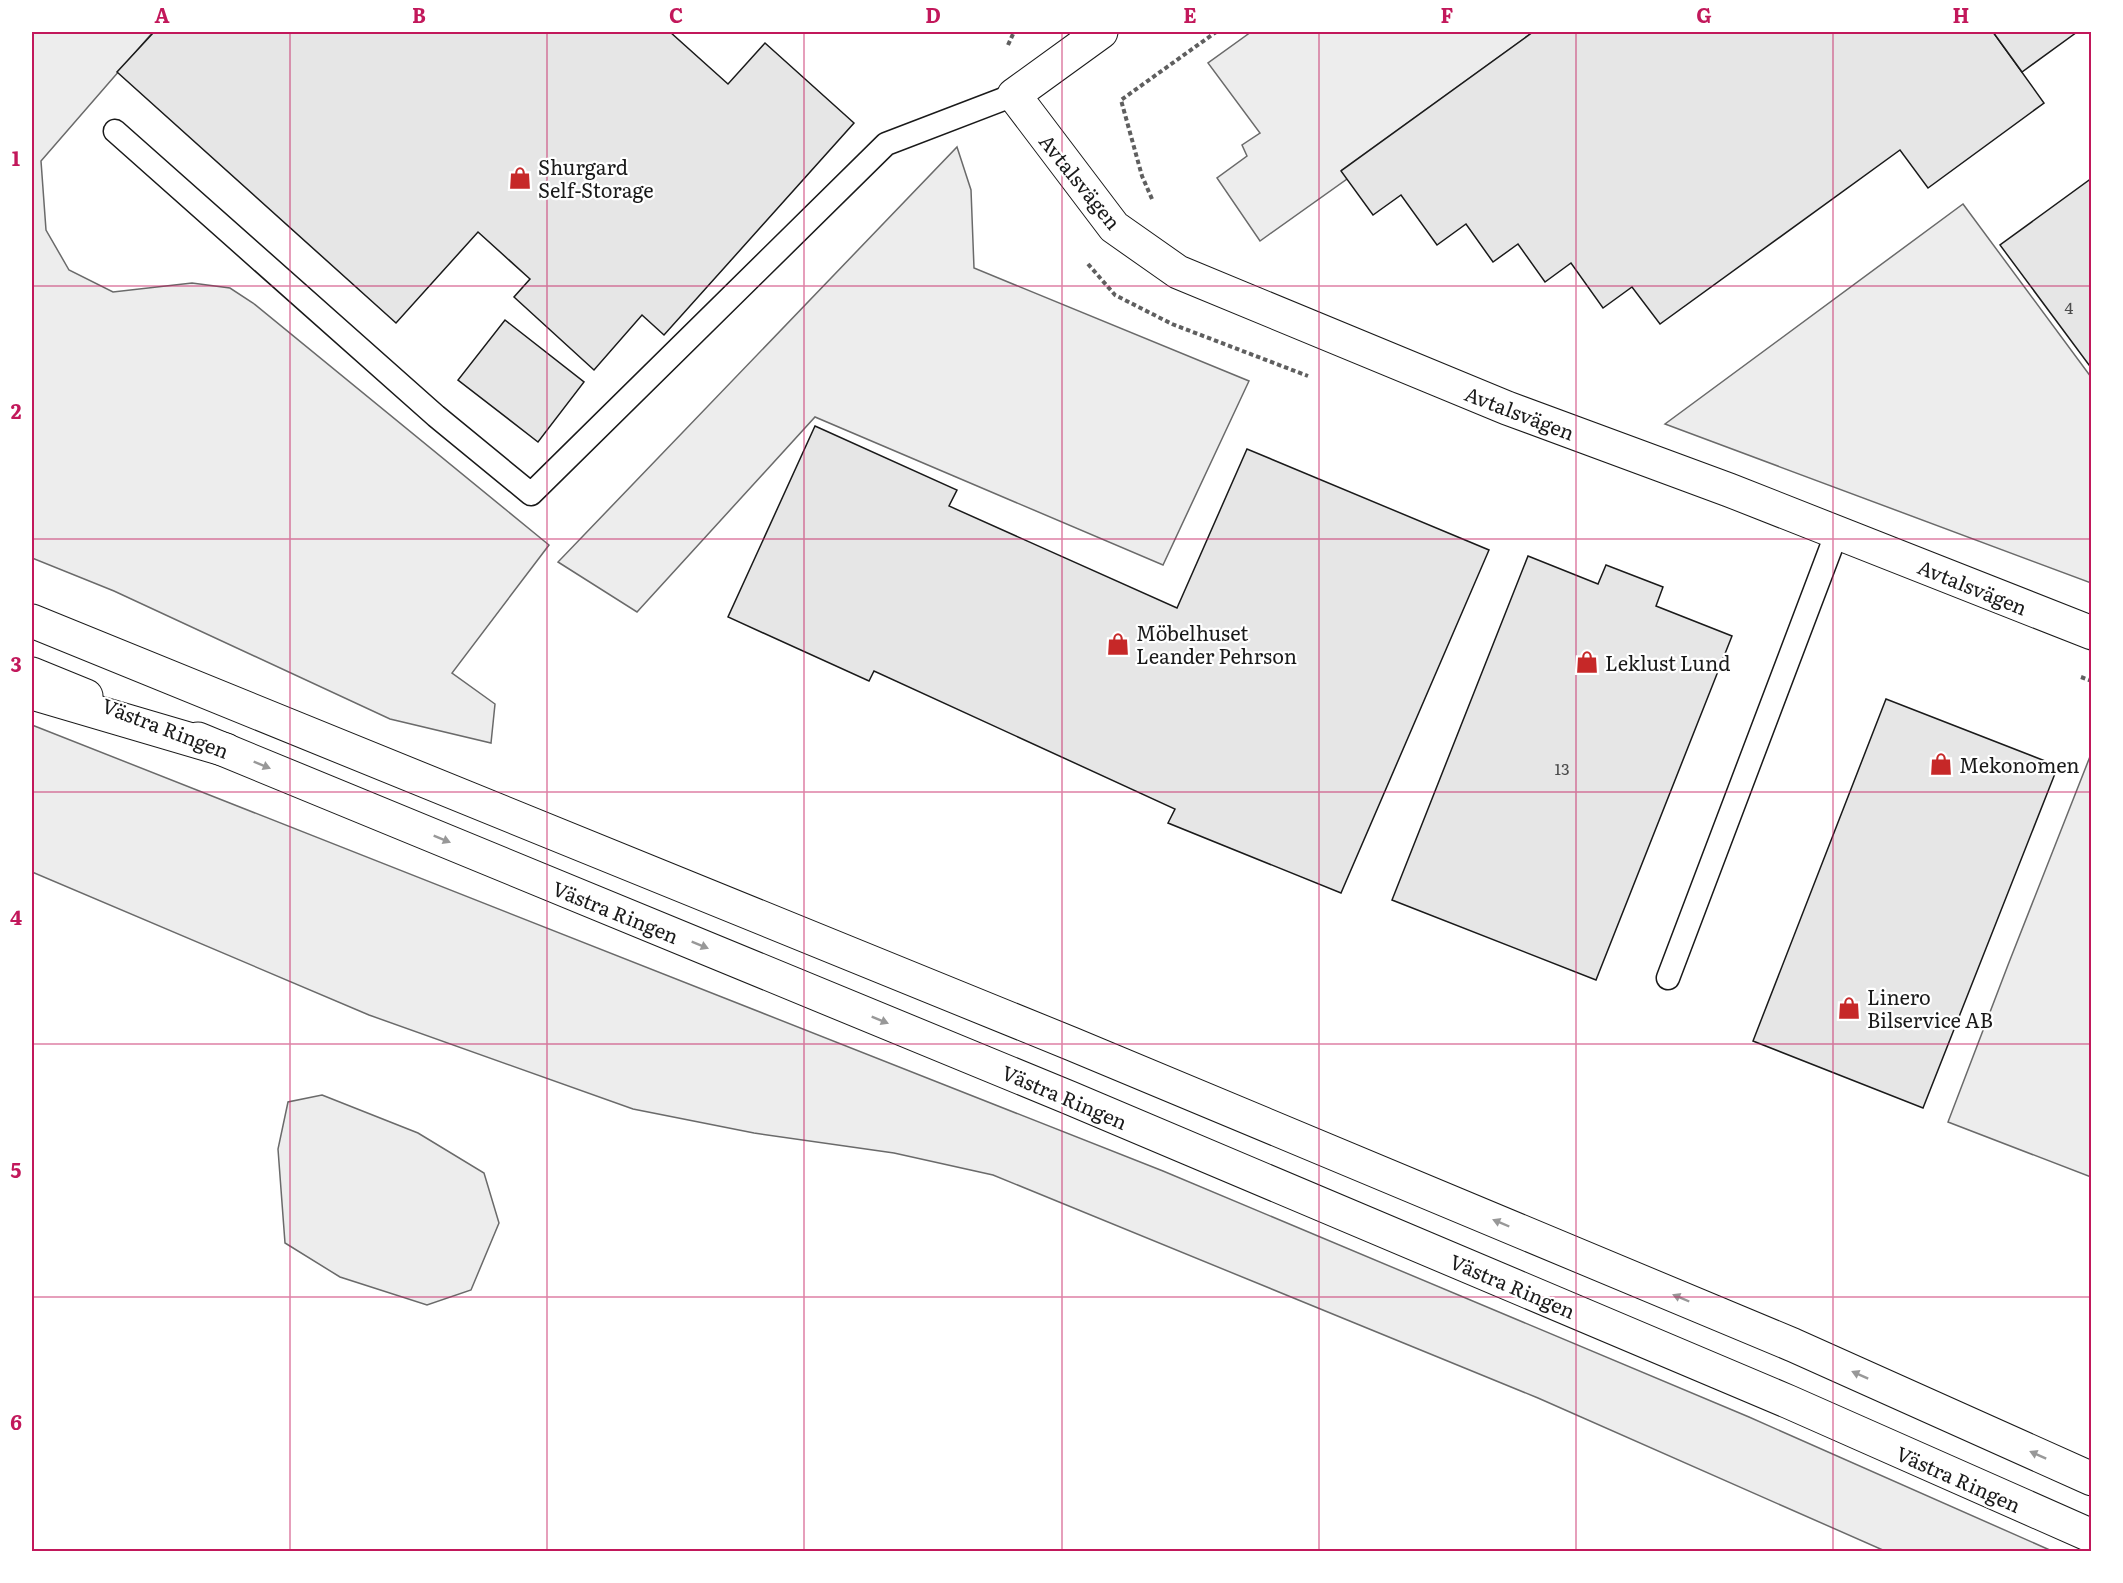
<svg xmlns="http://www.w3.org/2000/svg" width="2123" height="1583" font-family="Literata,serif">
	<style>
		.built { fill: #ededed; stroke: #6a6a6a; stroke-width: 1.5 }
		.building { fill: #e6e6e6; stroke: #1a1a1a; stroke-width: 1.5 }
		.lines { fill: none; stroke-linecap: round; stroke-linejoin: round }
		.service-casing { stroke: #1a1a1a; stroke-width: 25 }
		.minor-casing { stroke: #1a1a1a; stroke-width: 35 }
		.secondary-casing { stroke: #1a1a1a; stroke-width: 35 }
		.primary-casing { stroke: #1a1a1a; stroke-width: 35 }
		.path { stroke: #5f5f5f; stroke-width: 4; stroke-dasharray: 4.5 3; stroke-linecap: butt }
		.service { stroke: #fff; stroke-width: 22 }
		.minor { stroke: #fff; stroke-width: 33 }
		.secondary { stroke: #fff; stroke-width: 33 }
		.primary { stroke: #fff; stroke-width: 33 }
		.oneway { fill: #989898 }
		.grid { fill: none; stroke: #c2185b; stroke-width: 1.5; stroke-opacity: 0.55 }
		.labels { text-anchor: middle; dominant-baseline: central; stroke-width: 4.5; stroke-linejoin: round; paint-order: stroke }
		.number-label { font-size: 16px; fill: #4d4d4d }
		.poi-label { font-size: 20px; fill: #1a1a1a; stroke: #fff; text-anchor: start }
		.street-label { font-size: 20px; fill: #1a1a1a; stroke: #fff }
		.neatline { fill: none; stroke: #c2185b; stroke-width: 2 }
		.grid-label { font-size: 20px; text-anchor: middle; font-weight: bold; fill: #c2185b }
	</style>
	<rect width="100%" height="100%" fill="#fff"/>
	<!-- built -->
	<g class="built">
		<path d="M32,32H153L41,161L46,230L69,270L113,292L192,283L230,288L253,303L549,545L452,673L495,704L491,743L390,719L114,591L32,558Z"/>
		<path d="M1251,32H1533L1342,170L1347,179L1260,241L1217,178L1247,156L1242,145L1260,133L1208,63Z"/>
		<path d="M957,147L971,190L974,268L1249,381L1163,565L815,417L637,612L558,562Z"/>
		<path d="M1963,204L2091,377V583L1665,424Z"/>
		<path d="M32,725L1163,1171L1749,1417L2052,1551H1885L1538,1398L993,1175L894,1153L754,1133L633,1109L369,1015L32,872Z"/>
		<path d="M2091,754L2092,1177H2091L1948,1122L2008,965Z"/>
		<path d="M322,1095L418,1133L484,1173L499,1223L471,1290L427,1305L340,1277L285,1243L278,1149L288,1102Z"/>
	</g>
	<!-- building -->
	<g class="building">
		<path d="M154,32H670L728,84L765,43L854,123L664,335L642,315L594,370L514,297L530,279L478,232L396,323L117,72Z"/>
		<path d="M1533,32H1993L2044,103L1928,188L1900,150L1660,324L1632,287L1603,308L1571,263L1545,282L1518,244L1493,262L1466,224L1437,245L1401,195L1373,215L1341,171Z"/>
		<path d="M1993,32H2077L2022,72Z"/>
		<path d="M2092,178V369L2000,245Z"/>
		<path d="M505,320L584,382L538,442L458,380Z"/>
		<path d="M815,426L957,490L949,506L1177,608L1247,449L1489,550L1341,893L1168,823L1175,809L874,671L869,681L728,617Z"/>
		<path d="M1528,556L1598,584L1606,565L1663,587L1656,606L1732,636L1596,980L1392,900Z"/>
		<path d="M1886,699L2058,766L1923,1108L1753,1041Z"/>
	</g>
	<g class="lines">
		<!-- service casing -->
		<g class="service-casing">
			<g id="service">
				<path d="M115,131L436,416L531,494L886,144L1014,95"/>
				<path d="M1668,978L1837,532"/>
			</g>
		</g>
		<!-- minor casing -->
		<g class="minor-casing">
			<path id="minor" d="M1101,32L1014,95L1114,227L1178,272L1507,408L1729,490L2092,633"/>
		</g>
		<!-- secondary casing -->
		<g class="secondary-casing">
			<g id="secondary">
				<path d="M32,621L1072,1044L1793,1345L2092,1479"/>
				<path d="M32,674L86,696"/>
				<path d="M198,739L1070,1098L1789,1402L2092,1536"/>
			</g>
		</g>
		<!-- primary casing -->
		<g class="primary-casing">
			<path id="primary" d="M32,693L226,750"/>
		</g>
		<!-- path -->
		<g class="path">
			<path d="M1008,45L1014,32"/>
			<path d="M1152,199L1142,176L1121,100L1216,32"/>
			<path d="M1088,264L1115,295L1172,324L1308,376"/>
			<path d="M2081,677L2092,681"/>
		</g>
		<!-- service -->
		<use href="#service" class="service"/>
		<!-- minor -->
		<use href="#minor" class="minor"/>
		<!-- secondary -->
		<use href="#secondary" class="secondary"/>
		<!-- primary -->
		<use href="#primary" class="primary"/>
	</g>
	<!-- one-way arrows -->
	<defs><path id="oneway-solid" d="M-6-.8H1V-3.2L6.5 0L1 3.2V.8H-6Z" transform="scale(1.5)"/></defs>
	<g class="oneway">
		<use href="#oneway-solid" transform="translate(262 765) rotate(22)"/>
		<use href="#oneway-solid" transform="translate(442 839) rotate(22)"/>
		<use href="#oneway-solid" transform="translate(700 945) rotate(22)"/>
		<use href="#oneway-solid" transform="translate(880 1020) rotate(22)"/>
		<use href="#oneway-solid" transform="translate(1501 1223) rotate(-157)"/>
		<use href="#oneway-solid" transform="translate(1681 1298) rotate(-157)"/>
		<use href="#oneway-solid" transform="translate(1860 1375) rotate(-156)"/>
		<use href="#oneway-solid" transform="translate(2038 1455) rotate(-156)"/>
	</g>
	<!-- grid -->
	<path class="grid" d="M290,32V1552M547,32V1552M804,32V1552M1062,32V1552M1319,32V1552M1576,32V1552M1833,32V1552M32,286H2092M32,539H2092M32,792H2092M32,1044H2092M32,1297H2092"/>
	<!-- icons -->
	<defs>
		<g id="shop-bare" transform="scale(1.8)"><path d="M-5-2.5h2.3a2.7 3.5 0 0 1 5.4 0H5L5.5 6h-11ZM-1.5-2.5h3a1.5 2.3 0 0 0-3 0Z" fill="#c62828" stroke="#fff" stroke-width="2.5" paint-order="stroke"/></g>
	</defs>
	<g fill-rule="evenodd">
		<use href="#shop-bare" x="520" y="178"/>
		<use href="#shop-bare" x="1118" y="644"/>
		<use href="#shop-bare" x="1587" y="662"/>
		<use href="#shop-bare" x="1941" y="764"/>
		<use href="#shop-bare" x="1849" y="1008"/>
	</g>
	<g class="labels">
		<!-- number labels -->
		<g class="number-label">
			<text x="2069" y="307">4</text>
			<text x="1562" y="768">13</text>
		</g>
		<!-- poi labels -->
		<g class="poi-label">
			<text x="538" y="166">Shurgard<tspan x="538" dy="23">Self-Storage</tspan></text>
			<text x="1136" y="632">Möbelhuset<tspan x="1136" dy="23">Leander Pehrson</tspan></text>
			<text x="1605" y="662">Leklust Lund</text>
			<text x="1959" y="764">Mekonomen</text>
			<text x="1867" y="996">Linero<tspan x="1867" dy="23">Bilservice AB</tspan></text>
		</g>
		<!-- street labels -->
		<g class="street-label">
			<text transform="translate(1081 181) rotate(51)">Avtalsvägen</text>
			<text transform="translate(1520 412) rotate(21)">Avtalsvägen</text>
			<text transform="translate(1973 586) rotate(22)">Avtalsvägen</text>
			<text transform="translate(166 727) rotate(21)">Västra Ringen</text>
			<text transform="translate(616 911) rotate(22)">Västra Ringen</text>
			<text transform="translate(1065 1096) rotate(23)">Västra Ringen</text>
			<text transform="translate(1513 1285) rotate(23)">Västra Ringen</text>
			<text transform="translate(1959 1478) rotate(24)">Västra Ringen</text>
		</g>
	</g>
	<!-- border -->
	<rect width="2123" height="1583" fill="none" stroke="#ffffff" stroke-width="66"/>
	<rect x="33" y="33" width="2057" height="1517" class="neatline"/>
	<g class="grid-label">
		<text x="162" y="23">A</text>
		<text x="419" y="23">B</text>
		<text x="676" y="23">C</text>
		<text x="933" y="23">D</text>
		<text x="1190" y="23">E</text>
		<text x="1447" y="23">F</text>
		<text x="1704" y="23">G</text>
		<text x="1961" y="23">H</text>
		<text x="16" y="166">1</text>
		<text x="16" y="419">2</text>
		<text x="16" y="672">3</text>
		<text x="16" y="925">4</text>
		<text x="16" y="1178">5</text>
		<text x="16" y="1430">6</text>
	</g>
</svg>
